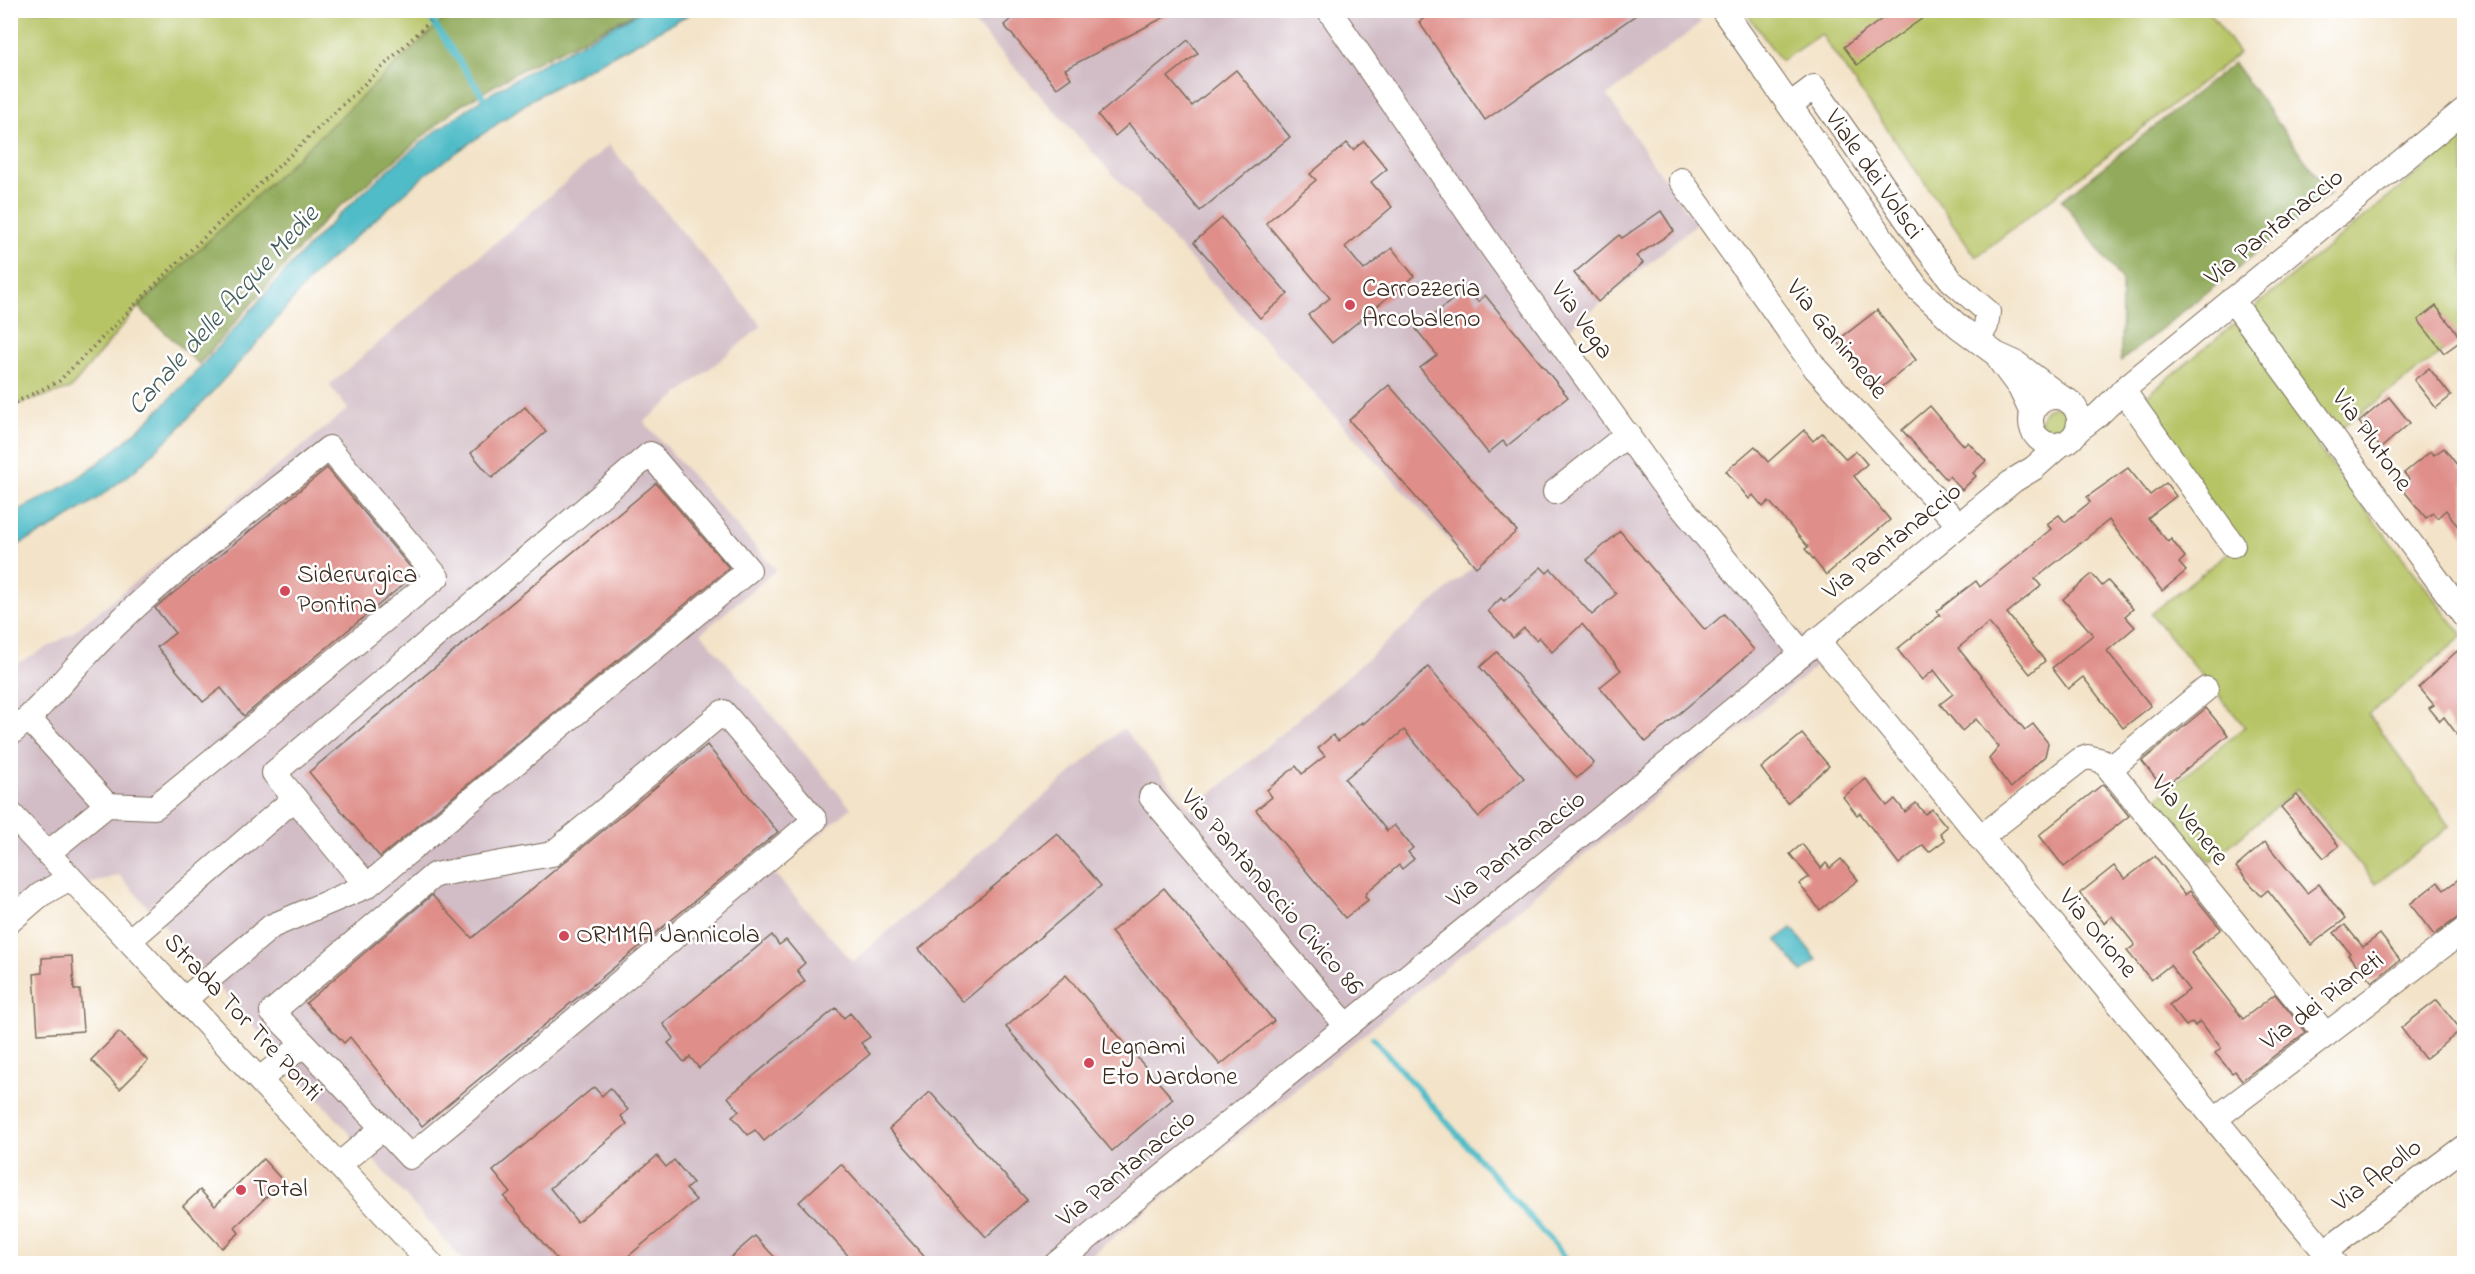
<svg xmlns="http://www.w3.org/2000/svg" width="2475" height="1274" font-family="'Indie Flower',sans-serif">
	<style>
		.industrial { fill: #d2bdc6 }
		.green { fill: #b7c466; stroke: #797742; stroke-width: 1.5 }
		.forest { fill: #91aa5b; stroke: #666a3c; stroke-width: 1.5 }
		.water { fill: #4fbcc8; stroke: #457373; stroke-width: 1.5 }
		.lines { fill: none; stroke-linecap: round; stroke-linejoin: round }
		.stream { stroke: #4fbcc8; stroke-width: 6 }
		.building { fill: #df8e89 }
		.minor-casing { stroke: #7b6b5a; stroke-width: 26 }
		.path { stroke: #7b6b5a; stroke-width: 4; stroke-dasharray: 1.5 4.5; stroke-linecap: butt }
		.minor { stroke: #fff; stroke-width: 24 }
		.poi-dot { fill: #d1495b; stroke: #fff; stroke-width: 2 }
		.labels { text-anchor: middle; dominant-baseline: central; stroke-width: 5; stroke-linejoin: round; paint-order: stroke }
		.street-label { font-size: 26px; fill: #3b2a1e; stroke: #fff }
		.poi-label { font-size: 26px; fill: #3b2a1e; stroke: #fff; text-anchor: start }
		.water-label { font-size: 27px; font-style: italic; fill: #425d5a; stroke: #fff }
	</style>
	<rect width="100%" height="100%" fill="#fff"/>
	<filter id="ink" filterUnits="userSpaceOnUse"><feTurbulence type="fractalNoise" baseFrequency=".0167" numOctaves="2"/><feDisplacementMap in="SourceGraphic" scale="12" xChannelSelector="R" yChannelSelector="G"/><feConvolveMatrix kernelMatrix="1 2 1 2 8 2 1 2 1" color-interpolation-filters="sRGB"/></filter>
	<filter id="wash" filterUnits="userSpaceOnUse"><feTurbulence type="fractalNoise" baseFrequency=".008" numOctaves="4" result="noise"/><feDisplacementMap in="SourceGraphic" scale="24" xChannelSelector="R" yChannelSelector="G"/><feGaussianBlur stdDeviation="1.35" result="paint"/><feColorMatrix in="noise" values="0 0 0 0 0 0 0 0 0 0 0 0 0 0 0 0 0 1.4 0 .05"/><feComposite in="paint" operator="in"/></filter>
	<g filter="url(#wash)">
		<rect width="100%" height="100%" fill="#f3e3c8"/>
		<!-- industrial -->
		<path class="industrial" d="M1693,10L1701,23L1607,96L1696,224L1567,331L1667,476L1823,661L1082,1263H465L119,875L42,899L11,943V667L71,634L348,409L329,385L609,145L762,326L644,422L776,570L701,633L851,808L774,873L853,962L1123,728L1192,811L1473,567L963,11Z"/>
		<!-- green -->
		<g class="green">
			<path d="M11,11H454L138,307L70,389L11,406Z"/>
			<path d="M1745,11H2209L2239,53L1976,257L1821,34L1781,61Z"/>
			<path d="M2463,136L2464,336L2317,446L2463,636L2369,715L2450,826L2376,884L2297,789L2210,862L2156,799L2245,727L2151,614L2240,543L2137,404Z"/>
			<circle cx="2056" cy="421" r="15"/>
		</g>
		<!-- forest -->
		<g class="forest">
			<path d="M454,10L639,11L521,70L458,107L325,219L199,364L138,307Z"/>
			<path d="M2234,63L2330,194L2121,361L2122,281L2062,200Z"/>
		</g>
		<!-- water -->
		<g class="water">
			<path d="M641,11H695L534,98L426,174L314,274L255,345L180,427L134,471L94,501L48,530L11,548V514C33,502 58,492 79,477C185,404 257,291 351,204C387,169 426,137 467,109C522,72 583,43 641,11Z"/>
			<path d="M1792,928L1817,960L1802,972L1776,940Z"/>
		</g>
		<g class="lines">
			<!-- stream -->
			<g class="stream">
				<path d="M425,10L488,104"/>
				<path d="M1373,1038L1571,1264"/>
			</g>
		</g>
		<g id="blocks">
			<!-- building -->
			<g class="building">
				<path d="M1021,10H1178L1065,69L1071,78L1057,88L1004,25Z"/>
				<path d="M1436,10H1643L1485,120L1419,22Z"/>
				<path d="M1894,10H1934L1857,65L1844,47Z"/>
				<path d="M1188,40L1198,53L1168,77L1192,106L1236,70L1290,137L1200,211L1129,124L1115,136L1098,115Z"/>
				<path d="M1364,141L1387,169L1371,182L1392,207L1345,247L1364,270L1392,248L1414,276L1332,343L1308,315L1330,298L1266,223L1316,180L1310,174L1347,143L1353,150Z"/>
				<path d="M1661,211L1674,231L1636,256L1643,263L1598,302L1574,273L1619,235L1622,238Z"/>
				<path d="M1222,218L1288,294L1260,318L1194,242Z"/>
				<path d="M1467,288L1478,302L1485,295L1568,397L1507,446L1503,441L1488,453L1420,368L1437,355L1416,329Z"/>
				<path d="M2436,306L2462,340L2444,353L2418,320Z"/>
				<path d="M1877,310L1916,360L1877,391L1837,341Z"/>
				<path d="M2429,368L2451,396L2436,408L2414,380Z"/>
				<path d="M1389,385L1517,531L1476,567L1349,420Z"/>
				<path d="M2389,397L2410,423L2381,448L2359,422Z"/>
				<path d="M1930,406L1964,446L1968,442L1986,461L1973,473L1976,476L1962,490L1949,476L1946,479L1902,430Z"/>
				<path d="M525,407L546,432L492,478L471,453Z"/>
				<path d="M1804,430L1813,441L1822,433L1846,459L1856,451L1867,464L1854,476L1890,520L1826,575L1805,549L1808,547L1769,501L1763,507L1753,495L1749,499L1726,471L1755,446L1768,462Z"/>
				<path d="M2444,448L2464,474V535L2446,510L2437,518L2433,513L2426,518L2400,486L2409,479L2404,473L2431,451L2434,455Z"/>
				<path d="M327,468L416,574L244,716L221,688L203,702L157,647L175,633L155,608Z"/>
				<path d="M2128,468L2150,495L2166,483L2176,496L2148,518L2168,542L2171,539L2185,557L2179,563L2186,571L2162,591L2109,520L2035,579L2041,586L2007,613L2045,661L2030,674L1989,623L1958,648L2025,730L2033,724L2048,743L2045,756L2011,788L1989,759L1999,747L1976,719L1962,731L1940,704L1953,694L1934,670L1922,680L1897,649L1940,615L1937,611L1976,581L1980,587L2026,550L2051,529L2047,524L2059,515L2065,522L2090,502L2087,497Z"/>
				<path d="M656,483L729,568L380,857L309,772Z"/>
				<path d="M1620,531L1705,630L1724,614L1754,650L1646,742L1600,687L1621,670L1582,624L1552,652L1539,637L1536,640L1524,628L1513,638L1488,611L1501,598L1504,601L1541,567L1547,573L1551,569L1592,615L1616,594L1587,560Z"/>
				<path d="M2092,574L2102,586L2108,581L2133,609L2125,616L2135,627L2107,651L2151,706L2123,728L2083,677L2068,689L2052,668L2093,635L2063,599Z"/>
				<path d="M2457,651L2464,660V744L2444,717L2440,721L2429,708L2434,705L2419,687Z"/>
				<path d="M1497,652L1594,763L1577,778L1480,667Z"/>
				<path d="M1428,667L1524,778L1479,817L1404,730L1345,779L1387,831L1394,825L1413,848L1408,852L1414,859L1402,869L1399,865L1368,891L1365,896L1368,900L1345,918L1256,810L1272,797L1267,790L1296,766L1302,774L1325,756L1318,748L1333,735L1338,741L1362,722L1363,724Z"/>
				<path d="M2206,708L2228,735L2163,788L2142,761Z"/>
				<path d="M1802,734L1829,766L1787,803L1761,768Z"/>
				<path d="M707,745L778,832L422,1126L350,1037L344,1043L306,1003L432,895L472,938Z"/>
				<path d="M1866,779L1887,806L1895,799L1905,812L1916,803L1925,814L1932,809L1947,827L1940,833L1945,840L1929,852L1923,845L1899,864L1860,813L1857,815L1843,797Z"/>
				<path d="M2103,784L2129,816L2064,867L2039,835Z"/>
				<path d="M2297,795L2339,846L2324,858L2281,807Z"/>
				<path d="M1057,833L1101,886L963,1002L919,949Z"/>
				<path d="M2265,842L2307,893L2319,884L2345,919L2311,945L2268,890L2261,896L2236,867Z"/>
				<path d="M1802,844L1821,868L1826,863L1830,868L1841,859L1858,880L1820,910L1799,884L1809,877L1790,854Z"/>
				<path d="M2155,856L2185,895L2190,891L2221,929L2191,953L2243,1019L2275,994L2306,1032L2242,1080L2235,1071L2232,1073L2215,1053L2221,1048L2200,1021L2195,1026L2192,1022L2186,1026L2169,1005L2189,990L2170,965L2151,980L2127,951L2135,945L2112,916L2104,923L2080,893L2114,866L2125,879Z"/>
				<path d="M2464,875V913L2434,935L2410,904L2438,882L2444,890Z"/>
				<path d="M1164,888L1274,1021L1220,1065L1111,932Z"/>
				<path d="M2345,925L2363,947L2380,934L2400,960L2372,982L2348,955L2350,953L2334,933Z"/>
				<path d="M772,935L779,945L786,940L805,963L797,970L805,981L699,1068L690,1057L684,1062L668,1043L674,1038L663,1024Z"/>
				<path d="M72,956L74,990H80L83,1031L38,1034L34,974L42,973V958Z"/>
				<path d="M1066,975L1173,1099L1112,1151L1006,1027Z"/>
				<path d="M2437,1000L2461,1030L2425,1059L2401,1028Z"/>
				<path d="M836,1008L844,1018L850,1013L870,1037L861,1043L870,1054L764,1141L755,1130L748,1135L732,1116L739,1111L728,1097Z"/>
				<path d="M119,1032L148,1061L120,1089L91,1060Z"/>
				<path d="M594,1087L602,1096L610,1088L628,1110L621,1116L627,1124L550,1188L577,1222L657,1156L666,1167L674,1160L693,1183L686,1189L696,1200L620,1263H560L504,1197L510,1192L493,1171Z"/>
				<path d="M930,1092L1027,1200L986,1237L889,1129Z"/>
				<path d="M263,1159L283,1181L235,1227L239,1233L222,1248L183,1206L200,1190L215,1206Z"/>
				<path d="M841,1164L930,1263H855L799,1202Z"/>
				<path d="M755,1236L780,1263H724Z"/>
			</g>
		</g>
	</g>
	<g filter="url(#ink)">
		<use href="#blocks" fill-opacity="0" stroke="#7b6b5a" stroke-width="1.5"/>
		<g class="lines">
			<!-- minor casing -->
			<g class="minor-casing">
				<g id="minor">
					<path d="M1329,10L1493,249L1661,482L1802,653"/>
					<path d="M1723,10L1917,288L1958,326L1996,354L2016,363L2061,397"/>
					<path d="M1790,105L1814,87L1925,246L1951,280L1988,312L1986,326L1978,340"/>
					<path d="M1681,180L1816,369L1959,525"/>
					<path d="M2232,300L2464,616"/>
					<path d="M2000,361L2020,388L2032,413"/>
					<path d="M2123,390L2233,545"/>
					<circle cx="2055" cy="421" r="24"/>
					<path d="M2077,431L2098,415L2129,385L2464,110"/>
					<path d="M1555,492L1628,434"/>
					<path d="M1817,640L2335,1264"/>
					<path d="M29,719L107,805"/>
					<path d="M10,734C50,701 80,658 118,623C184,560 258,505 329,448L437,577L155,807L107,805L48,853"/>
					<path d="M2110,769L2206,689"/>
					<path d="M1151,797L1347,1026"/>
					<path d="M10,813L431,1264"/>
					<path d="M1980,838L2080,760L2088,757L2103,761L2326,1035"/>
					<path d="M10,921L40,895L70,878"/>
					<path d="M130,940L295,798"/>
					<path d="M185,999L272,926L367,886L749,570L650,454L274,773L367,886"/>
					<path d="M260,1079L304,1044L272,1012L434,875L552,854L723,712L815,820L410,1157L304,1044"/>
					<path d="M2215,1119L2464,930"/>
					<path d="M340,1164L383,1128"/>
					<path d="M2325,1251L2464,1147"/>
					<path d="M1056,1264L2014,480L2034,468L2061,444"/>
				</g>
			</g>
			<!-- path -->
			<path class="path" d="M10,405L59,381L171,269L442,10"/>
			<!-- minor -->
			<use href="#minor" class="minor"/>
		</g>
	</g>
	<!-- markers -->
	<g class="poi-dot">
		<circle cx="1350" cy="305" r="6"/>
		<circle cx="285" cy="591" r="6"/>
		<circle cx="564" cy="936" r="6"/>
		<circle cx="1089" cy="1063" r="6"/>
		<circle cx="241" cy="1190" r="6"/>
	</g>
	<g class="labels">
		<!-- street labels -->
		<g class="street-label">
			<text transform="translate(1873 175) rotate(55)">Viale dei Volsci</text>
			<text transform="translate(2275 228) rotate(-39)">Via Pantanaccio</text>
			<text transform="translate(1581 321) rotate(54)">Via Vega</text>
			<text transform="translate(1836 340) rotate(51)">Via Ganimede</text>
			<text transform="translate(2371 441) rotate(54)">Via Plutone</text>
			<text transform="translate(1893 542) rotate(-39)">Via Pantanaccio</text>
			<text transform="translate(2189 821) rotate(51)">Via Venere</text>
			<text transform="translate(1517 850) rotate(-39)">Via Pantanaccio</text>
			<text transform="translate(1271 893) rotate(49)">Via Pantanaccio Civico 86</text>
			<text transform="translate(2097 934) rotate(50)">Via Orione</text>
			<text transform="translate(2323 1002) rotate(-37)">Via dei Pianeti</text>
			<text transform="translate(242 1018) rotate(47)">Strada Tor Tre Ponti</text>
			<text transform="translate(1127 1169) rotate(-39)">Via Pantanaccio</text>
			<text transform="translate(2378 1176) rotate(-37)">Via Apollo</text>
		</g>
		<!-- poi labels -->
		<g class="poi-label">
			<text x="1362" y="290">Carrozzeria<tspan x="1362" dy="30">Arcobaleno</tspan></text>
			<text x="297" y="576">Siderurgica<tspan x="297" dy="30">Pontina</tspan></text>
			<text x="576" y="936">ORMMA Jannicola</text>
			<text x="1101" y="1048">Legnami<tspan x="1101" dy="30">Eto Nardone</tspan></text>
			<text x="253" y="1190">Total</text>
		</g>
		<!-- water labels -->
		<g class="water-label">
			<text transform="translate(224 311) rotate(-48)">Canale delle Acque Medie</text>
		</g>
	</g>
	<!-- margin -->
	<rect width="2475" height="1274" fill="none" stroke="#fff" stroke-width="36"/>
</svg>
